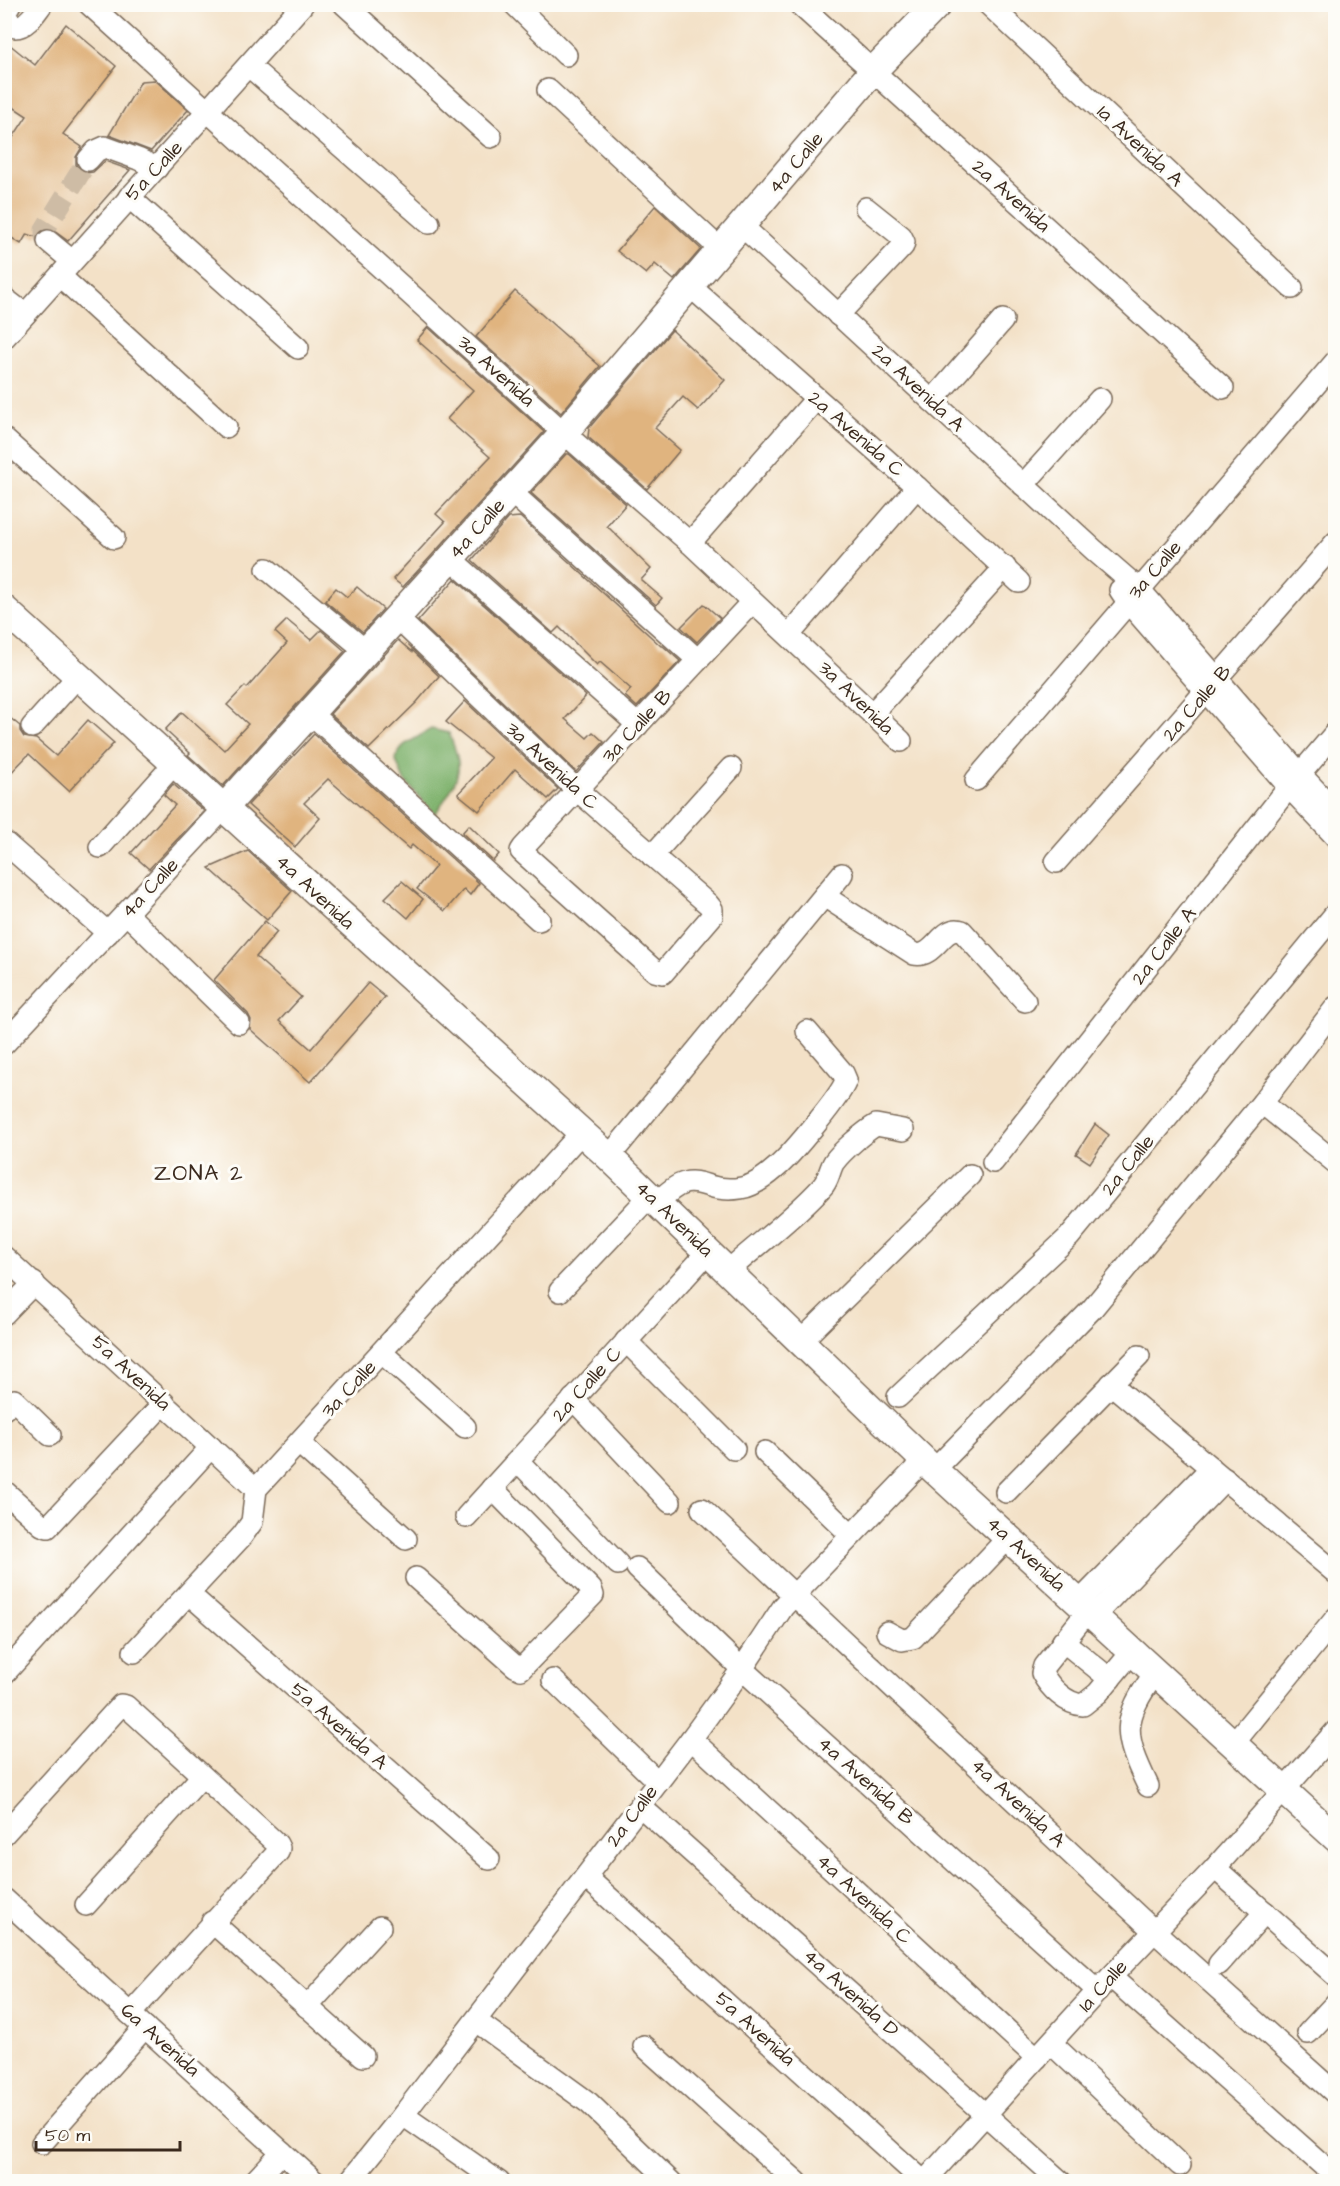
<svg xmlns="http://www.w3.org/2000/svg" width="1340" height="2186" font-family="'Architects Daughter',sans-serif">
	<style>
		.forest { fill: #80b36e; stroke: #5e6e46; stroke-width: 1.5 }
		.building { fill: #e0b47f }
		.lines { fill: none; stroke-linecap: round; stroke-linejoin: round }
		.minor-tunnel { stroke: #cebca5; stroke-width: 21; stroke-dasharray: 21 10; stroke-linecap: butt }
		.minor-casing { stroke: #7b6a59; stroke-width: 24 }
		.major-casing { stroke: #7b6a59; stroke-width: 30 }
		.minor { stroke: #fff; stroke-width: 21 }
		.major { stroke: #fff; stroke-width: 27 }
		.labels { text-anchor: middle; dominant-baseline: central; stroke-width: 6; stroke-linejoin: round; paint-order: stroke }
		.street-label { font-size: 20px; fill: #3b2a1e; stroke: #fdfcf7 }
		.quarter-label { font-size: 22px; letter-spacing: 1.5px; fill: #3b2a1e; stroke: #fdfcf7 }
	</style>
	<rect width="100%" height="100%" fill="#fdfcf7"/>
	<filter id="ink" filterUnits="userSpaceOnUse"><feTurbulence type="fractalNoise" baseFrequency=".0167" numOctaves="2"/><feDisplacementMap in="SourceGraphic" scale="12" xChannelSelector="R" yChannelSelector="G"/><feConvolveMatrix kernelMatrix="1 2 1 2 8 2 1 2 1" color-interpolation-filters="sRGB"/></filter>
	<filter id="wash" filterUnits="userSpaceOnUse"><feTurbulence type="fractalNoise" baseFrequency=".008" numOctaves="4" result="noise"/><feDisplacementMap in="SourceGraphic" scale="24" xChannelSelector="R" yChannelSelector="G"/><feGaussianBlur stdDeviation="1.35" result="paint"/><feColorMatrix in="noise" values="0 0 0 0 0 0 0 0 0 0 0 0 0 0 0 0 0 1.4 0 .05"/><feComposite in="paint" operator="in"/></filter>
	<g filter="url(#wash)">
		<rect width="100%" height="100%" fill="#f3e1c7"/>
		<!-- forest -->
		<path class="forest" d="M431,729L449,733C453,744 460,759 458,771C456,786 443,802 435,814L404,780L395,758L404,745Z"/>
		<g id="blocks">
			<!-- building -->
			<g class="building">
				<path d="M66,24L116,66L63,134L82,147L76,157V165L80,170L86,173L93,172L105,161L130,170L68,241L50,228L43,229L36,237L27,234L21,244L4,233V151L27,116L4,101V40L35,65Z"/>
				<path d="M155,80L188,110L151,151L109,135L141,81Z"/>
				<path d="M655,206L701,249L674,280L655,264L646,274L617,251Z"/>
				<path d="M515,291L600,366L561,413L476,337Z"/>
				<path d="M428,327L544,432L403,587L393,579L445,522L436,514L490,457L447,419L473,390L417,340Z"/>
				<path d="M672,330L725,380L698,410L683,397L655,428L680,450L647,489L588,437L589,428Z"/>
				<path d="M566,454H569L626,504L607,526L651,569L641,580L662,598L656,605L531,493Z"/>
				<path d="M520,517L661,646H663L680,661L637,707L625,696L631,689L600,662L597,665L559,627L553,633L472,560L508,518Z"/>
				<path d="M455,579L586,696L565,719L587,738L593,732L604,742L576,772L418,621Z"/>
				<path d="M357,587L383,609L363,632L325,601L336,588L347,597Z"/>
				<path d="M704,604L720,618L697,642L681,627Z"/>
				<path d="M287,620L311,640L321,630L345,651L223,786L188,755L190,753L165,730L182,712L224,750L248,724L227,705L245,686L247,688L287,643L275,632Z"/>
				<path d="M398,640L412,652V650L439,676L417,702L369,749L330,714Z"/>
				<path d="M465,701L558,789L548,799L515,769L479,811L458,794L491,758L446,722Z"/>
				<path d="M4,713L20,726V731L24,737L36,739L56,756L88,720L114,743L69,791L29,754L4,780Z"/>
				<path d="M314,734L479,883L470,895L464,889L445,911L417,889L436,866L412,845L409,849L328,779L304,803L320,818L295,847L248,805Z"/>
				<path d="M173,784L204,811L149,869L131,853L175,805L164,795Z"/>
				<path d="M469,825L499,854L493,861L462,833Z"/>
				<path d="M248,851L292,891L267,920L209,868Z"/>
				<path d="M402,881L423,899L408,918L385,898Z"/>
				<path d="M265,921L277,932L256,957L301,997L279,1021L311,1049L368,983L385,997L310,1082L250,1029L251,1020L248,1014L214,980Z"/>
				<path d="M1095,1124L1109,1135L1090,1163L1076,1154Z"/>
			</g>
		</g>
	</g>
	<g filter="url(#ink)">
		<use href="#blocks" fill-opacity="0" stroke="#7b6a59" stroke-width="1.5"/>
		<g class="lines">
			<!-- minor-tunnel -->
			<path class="minor-tunnel" d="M48,241L45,237V229L88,160"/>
			<!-- minor casing -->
			<g class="minor-casing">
				<g id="minor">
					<path d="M10,4C3,14 7,20 15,27C27,27 35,13 42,4"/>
					<path d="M89,4L564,433L690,543L901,741"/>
					<path d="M344,4L491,137"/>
					<path d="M514,4L566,55"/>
					<path d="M799,4L1223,388"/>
					<path d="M988,4L1292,288"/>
					<path d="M249,66L429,223"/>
					<path d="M548,90L721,250"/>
					<path d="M88,160L96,151L105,147L138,159L157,168"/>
					<path d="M129,197L298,348"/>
					<path d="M742,226L1094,550L1139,589L1300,774L1336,812"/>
					<path d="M48,241L72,261"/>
					<path d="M60,276L226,427"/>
					<path d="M691,287L917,487L1019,582"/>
					<path d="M4,298L25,314"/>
					<path d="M838,315L903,246L904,242L901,236L866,208"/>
					<path d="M4,338C103,226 204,116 303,4"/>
					<path d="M932,401L1003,320"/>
					<path d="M4,439L114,538"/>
					<path d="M1023,485L1100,399"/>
					<path d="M511,492L698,660"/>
					<path d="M690,543L816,399"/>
					<path d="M450,558L638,725"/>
					<path d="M267,569L366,651"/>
					<path d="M1120,590L1128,602L1289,787L1336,837"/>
					<path d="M397,618L577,790L708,904L712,909V916L663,973L655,971L521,851L523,848C599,766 676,684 752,602"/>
					<path d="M789,635L917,487"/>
					<path d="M309,712L539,920"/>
					<path d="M872,714L1005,567"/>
					<path d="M32,727L78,676"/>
					<path d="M976,780L1336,361"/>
					<path d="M4,842L108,933"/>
					<path d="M100,847L174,764"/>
					<path d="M652,856L731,768"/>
					<path d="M1056,862L1336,542"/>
					<path d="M824,896L914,954C935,959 942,924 962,931L1025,1001"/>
					<path d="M126,913L239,1023"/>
					<path d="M4,1044L224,808"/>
					<path d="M1262,1103L1336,1163"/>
					<path d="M609,1157L842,874"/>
					<path d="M993,1162L1289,787L1336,732"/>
					<path d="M657,1203C696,1162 699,1195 741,1188C754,1186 768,1175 777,1167C791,1155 842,1095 846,1080L843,1073L807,1031"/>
					<path d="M4,1257L256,1489"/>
					<path d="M728,1271C759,1243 794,1218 822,1187C829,1180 829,1170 834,1162C842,1151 864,1132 876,1125L903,1130"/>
					<path d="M560,1291L650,1196"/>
					<path d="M4,1314L34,1283"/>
					<path d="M626,1341L734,1449"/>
					<path d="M800,1342L970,1175"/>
					<path d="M382,1353L465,1427"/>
					<path d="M1111,1384L1336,1573"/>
					<path d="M898,1397L1069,1237L1336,913"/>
					<path d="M573,1399L670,1502"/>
					<path d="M4,1409L14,1400L50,1435"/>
					<path d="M299,1443L406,1539"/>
					<path d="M765,1452L851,1535"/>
					<path d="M518,1461L618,1564"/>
					<path d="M934,1470L1092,1309L1262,1103L1336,1007"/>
					<path d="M4,1491L42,1525L48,1527L164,1403"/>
					<path d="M1006,1492L1139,1356"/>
					<path d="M702,1509L1154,1931L1336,2094"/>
					<path d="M466,1517L708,1252"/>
					<path d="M637,1568L742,1669L1098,1991"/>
					<path d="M416,1578L515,1666L521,1669L593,1595L591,1589L492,1488"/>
					<path d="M189,1594L489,1859"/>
					<path d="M1079,1602L1211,1468"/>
					<path d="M1088,1611L1044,1666L1042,1673C1050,1688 1066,1704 1083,1705L1098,1693L1132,1652"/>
					<path d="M1094,1616L1225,1479"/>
					<path d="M887,1632L902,1640L913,1638L1008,1538"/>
					<path d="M1063,1641L1110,1679"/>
					<path d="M134,1652L242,1536L252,1522L256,1489L582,1132"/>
					<path d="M4,1674L211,1447"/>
					<path d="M553,1680L658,1782"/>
					<path d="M691,1739L1037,2058"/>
					<path d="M1233,1744L1336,1618"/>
					<path d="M1148,1786C1123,1734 1121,1721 1155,1673"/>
					<path d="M640,1806L1061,2182"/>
					<path d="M4,1834L121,1705L126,1706L277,1844L279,1848L278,1852L130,2014"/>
					<path d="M1215,1868L1336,1976"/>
					<path d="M586,1877L924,2182"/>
					<path d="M4,1899L315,2182"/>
					<path d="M86,1905L202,1776"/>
					<path d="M212,1922L363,2056"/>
					<path d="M1219,1964L1265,1912"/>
					<path d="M1111,1977L1336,2177"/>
					<path d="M307,2007L380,1927"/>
					<path d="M476,2021L589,2103L671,2182"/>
					<path d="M1308,2033L1336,2003"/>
					<path d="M1051,2043L1180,2165"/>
					<path d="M644,2046L797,2182"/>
					<path d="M403,2115L499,2182"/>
					<path d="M42,2143L145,2027"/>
					<path d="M254,2182L282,2152"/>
					<path d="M349,2182L403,2115L691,1739L742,1669L783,1607L924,1460"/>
					<path d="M924,2182L1103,1985L1215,1868L1336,1731"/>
				</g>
			</g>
			<!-- major casing -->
			<g class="major-casing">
				<g id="major">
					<path d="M4,609L609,1157L934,1470L1336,1838"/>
					<path d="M224,808L564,433L873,71L938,4"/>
				</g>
			</g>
			<!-- minor -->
			<use href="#minor" class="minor"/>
			<!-- major -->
			<use href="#major" class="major"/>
		</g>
	</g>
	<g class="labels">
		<!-- street labels -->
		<g class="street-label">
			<text transform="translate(1140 146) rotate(43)">1a Avenida A</text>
			<text transform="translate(796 163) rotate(-50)">4a Calle</text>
			<text transform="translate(154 171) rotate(-47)">5a Calle</text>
			<text transform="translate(1011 196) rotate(42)">2a Avenida</text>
			<text transform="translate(496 371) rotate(42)">3a Avenida</text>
			<text transform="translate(918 388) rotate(43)">2a Avenida A</text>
			<text transform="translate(856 434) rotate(41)">2a Avenida C</text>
			<text transform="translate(477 529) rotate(-48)">4a Calle</text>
			<text transform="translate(1155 570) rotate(-49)">3a Calle</text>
			<text transform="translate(856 698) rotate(44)">3a Avenida</text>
			<text transform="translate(1197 703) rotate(-49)">2a Calle B</text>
			<text transform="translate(637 726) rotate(-47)">3a Calle B</text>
			<text transform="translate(552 766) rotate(43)">3a Avenida C</text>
			<text transform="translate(150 888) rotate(-47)">4a Calle</text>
			<text transform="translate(315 892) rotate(43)">4a Avenida</text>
			<text transform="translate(1164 946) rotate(-52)">2a Calle A</text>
			<text transform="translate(1128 1165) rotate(-51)">2a Calle</text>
			<text transform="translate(674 1219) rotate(44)">4a Avenida</text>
			<text transform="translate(131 1373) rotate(43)">5a Avenida</text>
			<text transform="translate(587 1384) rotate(-48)">2a Calle C</text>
			<text transform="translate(349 1389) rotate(-47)">3a Calle</text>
			<text transform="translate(1026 1554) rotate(43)">4a Avenida</text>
			<text transform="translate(339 1726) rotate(41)">5a Avenida A</text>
			<text transform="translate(866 1781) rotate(42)">4a Avenida B</text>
			<text transform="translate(1018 1803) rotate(43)">4a Avenida A</text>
			<text transform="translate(632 1816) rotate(-53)">2a Calle</text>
			<text transform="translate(864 1899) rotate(43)">4a Avenida C</text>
			<text transform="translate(1103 1986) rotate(-48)">1a Calle</text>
			<text transform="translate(851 1993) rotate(42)">4a Avenida D</text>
			<text transform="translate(755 2029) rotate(42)">5a Avenida</text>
			<text transform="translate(160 2040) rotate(42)">6a Avenida</text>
		</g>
		<!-- quarter labels -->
		<g class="quarter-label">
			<text x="199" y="1173">ZONA 2</text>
		</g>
	</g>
	<!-- margin -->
	<rect width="1340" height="2186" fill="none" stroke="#fdfcf7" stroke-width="24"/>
	<!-- scale -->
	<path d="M36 2141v9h144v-9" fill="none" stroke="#3b2a1e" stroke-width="3"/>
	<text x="45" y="2141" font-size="18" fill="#3b2a1e" stroke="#fdfcf7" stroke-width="4.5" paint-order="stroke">50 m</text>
</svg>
